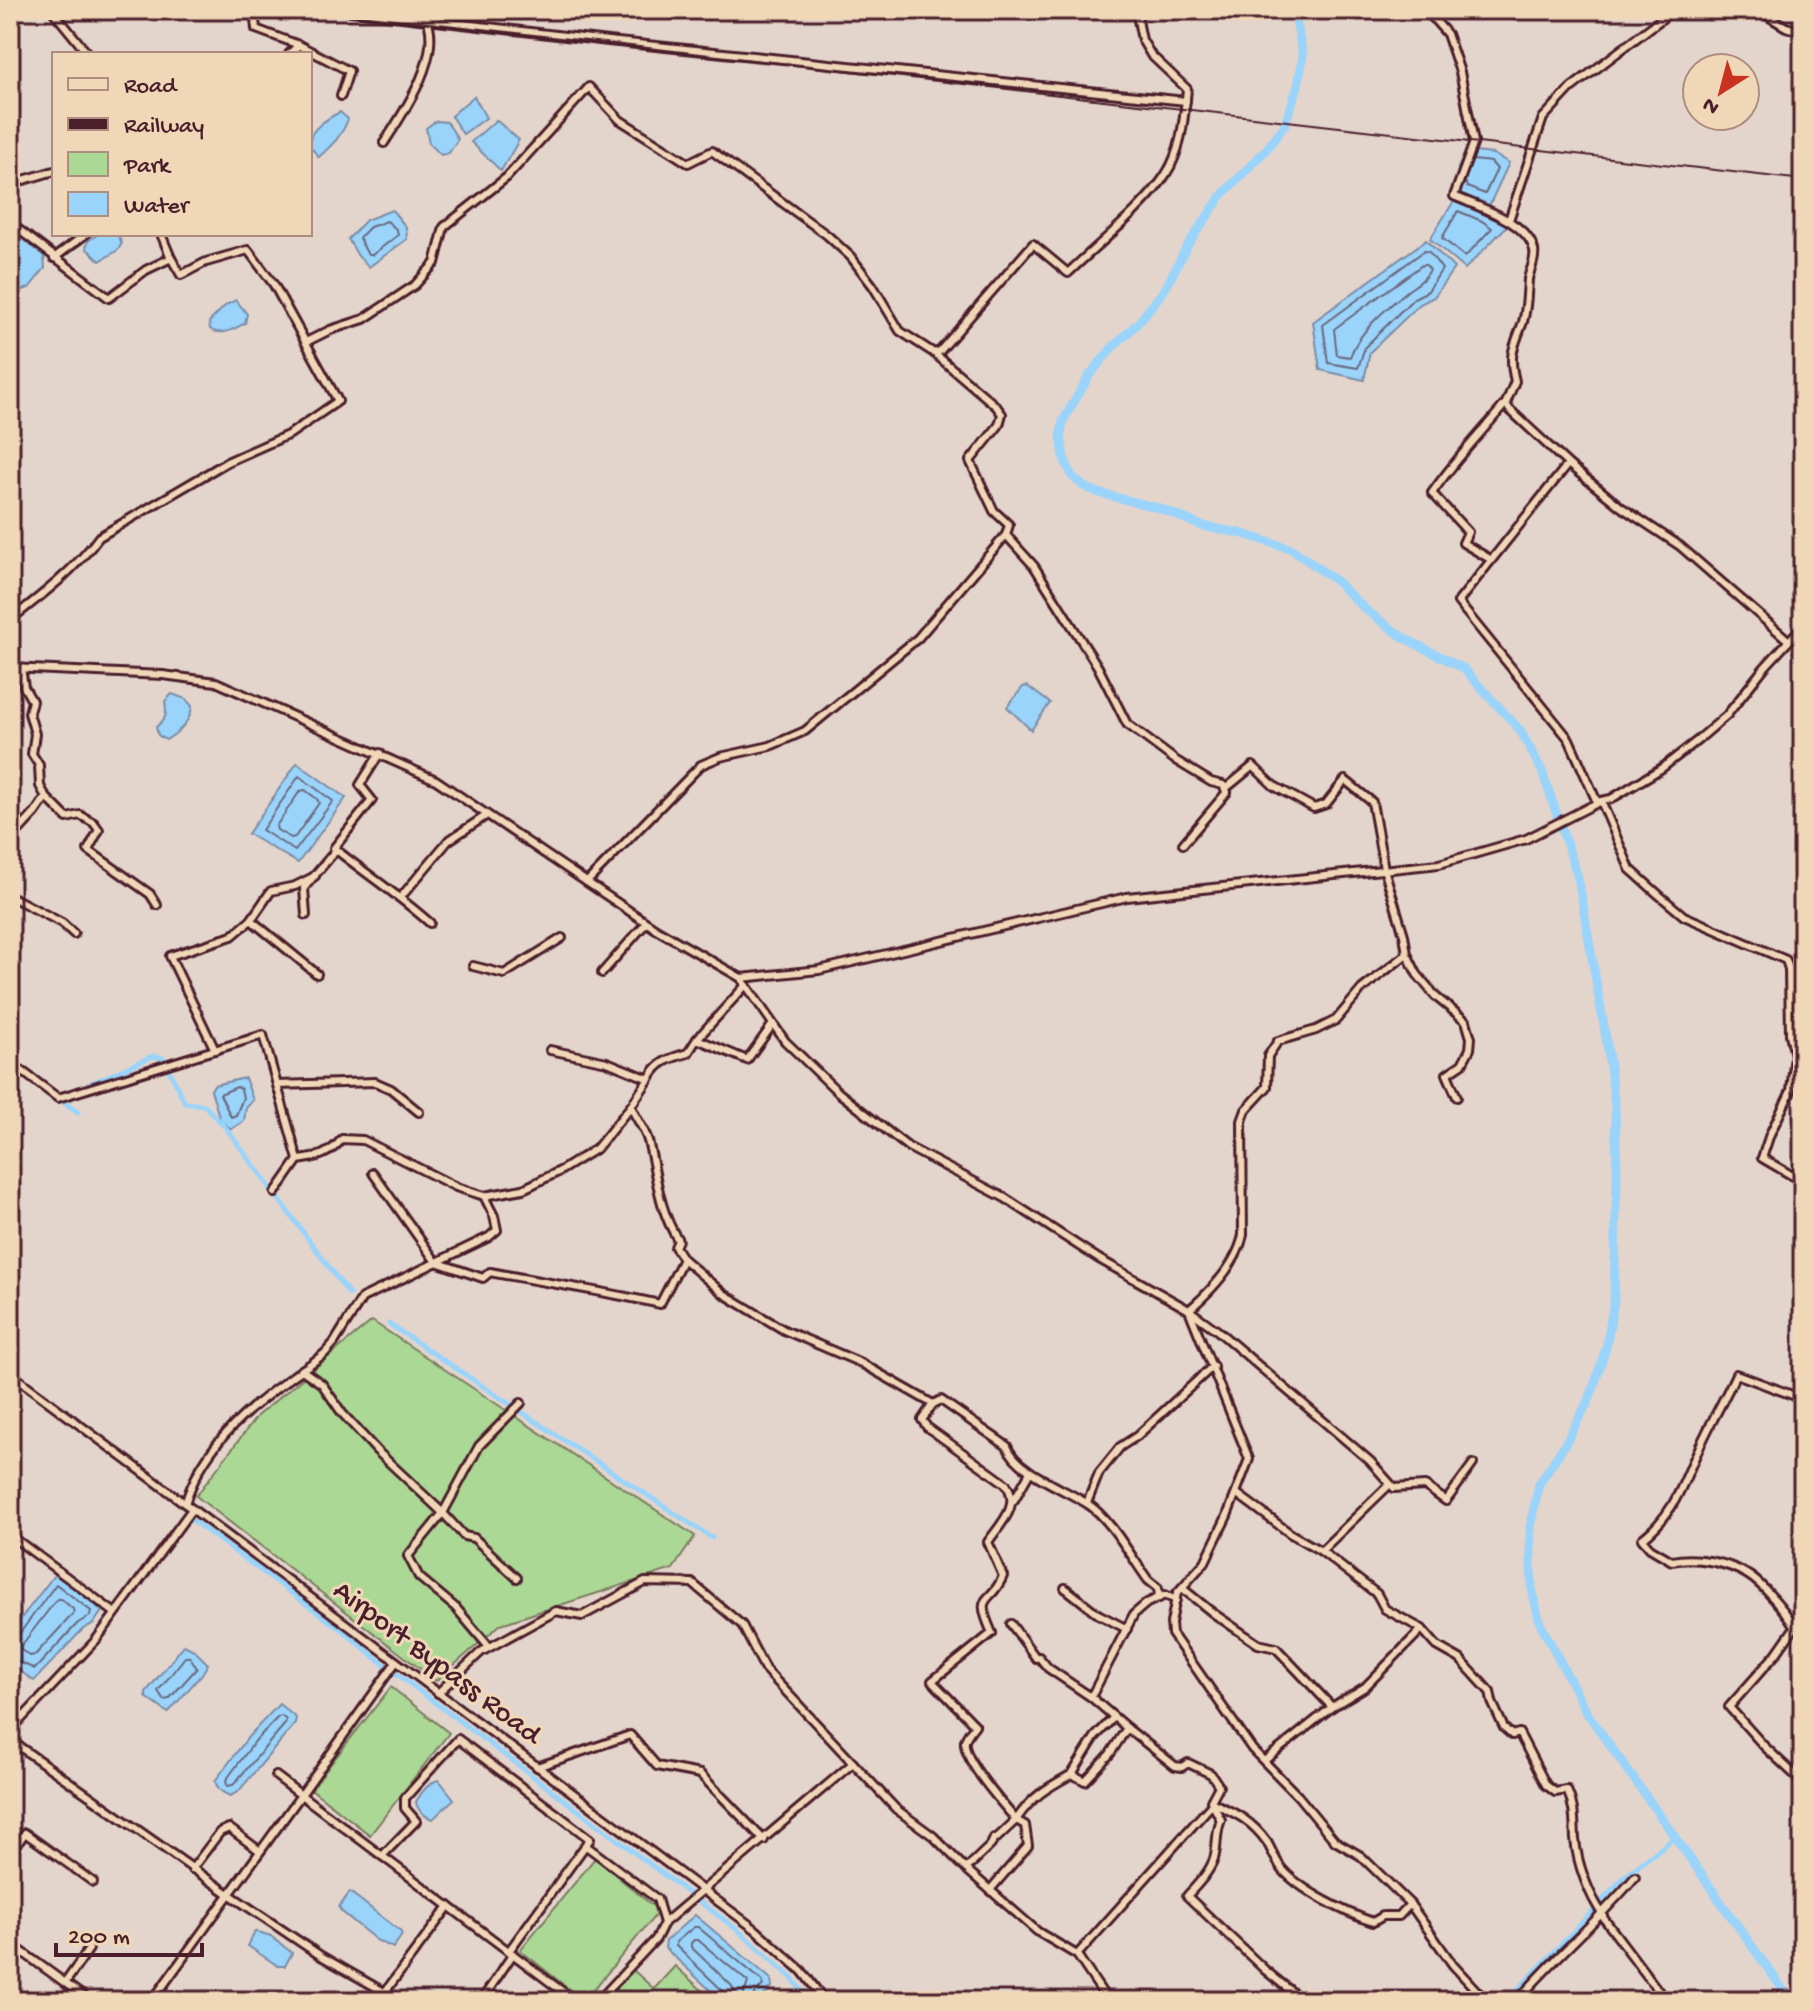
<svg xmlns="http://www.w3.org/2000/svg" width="1813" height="2011" font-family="'Gochi Hand',sans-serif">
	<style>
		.green { fill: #acd896; stroke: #7b7c60; stroke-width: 2 }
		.water { fill: #9ad4fa; stroke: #7a8ca7; stroke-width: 2 }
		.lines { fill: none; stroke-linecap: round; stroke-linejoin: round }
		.shore { stroke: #6a677e; stroke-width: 2 }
		.canal { stroke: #9ad4fa; stroke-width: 5 }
		.river { stroke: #9ad4fa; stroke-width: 9 }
		.minor-casing { stroke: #4a1f2b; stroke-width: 12 }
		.minor { stroke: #f0d7b8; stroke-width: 6 }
		.rail { stroke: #4a1f2b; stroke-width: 2 }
		.labels { text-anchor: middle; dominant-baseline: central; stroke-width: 6; stroke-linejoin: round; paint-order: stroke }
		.street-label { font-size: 30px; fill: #4a1f2b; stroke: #f0d7b8 }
	</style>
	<rect width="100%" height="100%" fill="#e4d5cc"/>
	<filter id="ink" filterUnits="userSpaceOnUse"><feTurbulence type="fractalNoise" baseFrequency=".0125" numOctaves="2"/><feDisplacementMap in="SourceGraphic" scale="16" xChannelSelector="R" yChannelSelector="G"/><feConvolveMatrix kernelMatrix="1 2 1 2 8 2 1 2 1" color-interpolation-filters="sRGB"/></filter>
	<g filter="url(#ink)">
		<!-- green -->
		<g class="green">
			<path d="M372,1321L695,1536L673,1569L501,1624L436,1681L196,1496L258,1415Z"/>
			<path d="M391,1687L449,1733L370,1835L311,1789Z"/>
			<path d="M595,1858L659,1911L584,2001L520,1950Z"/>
			<path d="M675,1966L714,2001H605L633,1970L654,1989Z"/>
		</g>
		<!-- water -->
		<g class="water">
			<path d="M474,96L486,118L463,134L451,116Z"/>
			<path d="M340,112L348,119C342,136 332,145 319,157C316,153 312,150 310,146C305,131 330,117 340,112Z"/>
			<path d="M496,120L519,140L501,171L471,142Z"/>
			<path d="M436,121L447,122L458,139L449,153L441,155L429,143L426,128Z"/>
			<path d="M1466,151L1493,154L1509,163L1489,206L1456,192L1458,168Z"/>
			<path d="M1454,201L1508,225L1465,269L1430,239Z"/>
			<path d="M392,210L406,227L407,239L369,267L358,256L348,239L366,220Z"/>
			<path d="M10,228L44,256L45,268L29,288L18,292L10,289Z"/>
			<path d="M98,234H117L122,243L118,250L100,261L86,248L88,241Z"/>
			<path d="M1426,240L1454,268L1434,297L1420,304L1370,352L1364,380L1320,370L1313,322Z"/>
			<path d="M236,300L247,314L245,323C234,329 221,337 210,329L209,322L226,305Z"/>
			<path d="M1027,686L1050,703L1031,730L1007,707L1023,687Z"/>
			<path d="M172,694L186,699L192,706C191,721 179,732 166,740L158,735L156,727C167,718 167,714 165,701Z"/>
			<path d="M297,763L346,798L298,863L248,834Z"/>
			<path d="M245,1078L253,1100L246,1108L244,1121L231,1129L220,1120L211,1090L214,1085Z"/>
			<path d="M55,1574L61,1576L102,1611L94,1623L83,1629L34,1681L10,1664V1633Z"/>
			<path d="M184,1645L194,1650L208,1664L202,1674L168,1713L146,1697V1692Z"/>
			<path d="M279,1704L296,1718L295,1724L238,1792L230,1796C222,1793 217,1789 215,1781L249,1736Z"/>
			<path d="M439,1780L454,1799L433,1819C425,1817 417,1810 416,1802C421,1793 428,1782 439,1780Z"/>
			<path d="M350,1892L400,1931L402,1935L393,1948L376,1940L341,1911L339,1907Z"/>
			<path d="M695,1915L771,1979L772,1987L759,2001H722L665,1948L666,1940Z"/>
			<path d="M255,1931L271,1936L292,1953L285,1966H278L248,1946Z"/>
		</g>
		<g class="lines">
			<!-- shore -->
			<g class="shore">
				<path d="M1465,181L1467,187L1485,194L1497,169L1491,162L1473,160"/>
				<path d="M1458,211L1482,221L1492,228L1465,257L1442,238Z"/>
				<path d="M387,221L397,230L398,235L372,255H368L359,238L370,227Z"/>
				<path d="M1424,251L1429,252L1442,269L1428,291L1414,298L1365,347L1358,368L1328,363L1323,325Z"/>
				<path d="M1422,265H1426L1430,270C1423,282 1416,284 1406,292C1385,310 1359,331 1350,357L1337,355L1334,329Z"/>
				<path d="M299,776L333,801L295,851L262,830Z"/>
				<path d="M305,790L317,799L319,803L295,837L291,838L277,830L276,826L300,791Z"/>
				<path d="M237,1087L241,1089L243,1098L236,1115L231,1117L220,1094Z"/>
				<path d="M57,1599H61L73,1609L74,1613L35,1655L30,1656L21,1650V1646Z"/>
				<path d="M10,1636L20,1633L56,1584L91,1611L90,1616L78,1623L35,1669L10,1658"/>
				<path d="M185,1657H190L197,1668L169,1699L164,1700L158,1691Z"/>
				<path d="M282,1716L286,1720L285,1724L233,1785L227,1786L226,1780L256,1740L278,1717Z"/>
				<path d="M694,1940H698L748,1982L743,1998L737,1997L731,1985L691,1947V1943Z"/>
				<path d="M726,2001L724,1992L676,1946V1942L694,1927H698L762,1981L763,1985L755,1994L754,2001"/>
			</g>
			<!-- canal -->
			<g class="canal">
				<path d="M76,1090L153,1056L163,1058L185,1103L204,1105L226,1128L349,1294"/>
				<path d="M56,1097L78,1112"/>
				<path d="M389,1324L712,1538"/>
				<path d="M193,1521L346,1633L386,1666"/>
				<path d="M397,1674L740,1932L792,1978L809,2001"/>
				<path d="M1600,1903L1624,1877L1675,1837"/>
				<path d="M1507,2001L1594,1910"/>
			</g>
			<!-- river -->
			<path class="river" d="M1294,10L1303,56L1298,86L1284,126L1265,151L1222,195L1187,246L1165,289L1139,322L1112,348L1089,376L1063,421L1061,435L1064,458L1072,476L1083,486L1099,493L1159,508L1202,526L1240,533L1292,549L1337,582L1366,610L1404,638L1463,668L1520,730L1542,771L1578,877L1607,1044L1615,1107L1617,1173L1614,1301L1606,1348L1590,1398L1565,1444L1539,1484L1530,1527L1532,1589L1540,1623L1587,1713L1791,2001"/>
			<!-- minor casing -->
			<g class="minor-casing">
				<g id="minor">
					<path d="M52,10L88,54"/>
					<path d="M254,10L256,29L299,45L349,71L341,96"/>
					<path d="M342,10L608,41L1186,101"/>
					<path d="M1426,10L1447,34L1460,72L1474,142L1454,196C1478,207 1527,221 1534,250C1536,260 1530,269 1528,279C1527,294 1527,308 1523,322C1514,347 1508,354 1515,381L1506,403L1509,409L1568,464L1621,507L1680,546L1789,641"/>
					<path d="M1758,10L1786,27L1803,32"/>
					<path d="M10,13L14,10"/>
					<path d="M289,54L299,45"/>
					<path d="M384,143C404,112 442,57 427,19"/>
					<path d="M10,184L54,171"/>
					<path d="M1509,220L1543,118L1571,88L1664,17L1668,10"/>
					<path d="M10,223L109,298L146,270L171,258L181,275L206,262L248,250L274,285L338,401L290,434L227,462L99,537C75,570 42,595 10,620"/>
					<path d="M161,234L171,258"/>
					<path d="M54,258L86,234"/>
					<path d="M306,342L330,330L364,319L415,285L435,263L444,227L507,177L589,87L620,120L688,163L712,151L827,235L851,257L873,286L900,331L934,353L940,351L1033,244L1068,273C1096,246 1147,205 1166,174C1182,150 1184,117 1187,89L1151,55L1142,40L1136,10"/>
					<path d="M1568,464L1458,602L1569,739L1597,802"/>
					<path d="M1006,535L1034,566L1098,667L1127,724L1175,760L1211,782L1223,785L1227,792L1183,844"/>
					<path d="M1490,559L1463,543L1468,532L1432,493C1454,461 1481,433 1506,403"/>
					<path d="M10,668L163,675L216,682L436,780L656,929L741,978L819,970L1127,897L1439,864L1526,839L1601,801L1611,799L1662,768L1698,740L1727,715L1764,668L1797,632L1803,631"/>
					<path d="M380,753L360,785L372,800L334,848C366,874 399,895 430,923"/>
					<path d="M1225,789L1253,766L1274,786L1314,808L1326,804L1345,780L1372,802L1384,869L1404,935L1407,954L1362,989L1336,1020L1316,1030L1278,1041L1268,1056L1267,1087L1246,1110L1242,1121L1243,1235C1237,1264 1211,1291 1189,1310L1218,1331L1370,1461L1394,1488L1425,1486L1446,1501L1473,1464"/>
					<path d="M46,797L67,818L80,815L94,823L99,830L88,850L150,894L157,905"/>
					<path d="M1601,801L1630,869L1659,895L1684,916L1786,960L1789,969L1790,1034L1795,1055L1791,1091L1770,1134L1762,1158L1803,1182"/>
					<path d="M10,840L35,813L46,797L40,786L39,765L32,754L35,734L29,713L32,701L24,687L21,668"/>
					<path d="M587,882L701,765L720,757L770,746L805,731L918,638L1006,535L1009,525L994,511L970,461L999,425L1002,414L996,406L934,353"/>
					<path d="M10,896L62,923L74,934"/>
					<path d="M401,897L448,841L487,815"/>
					<path d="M306,915L304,888L336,850"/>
					<path d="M251,920L317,974"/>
					<path d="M1407,954L1417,974L1436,997L1466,1021L1471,1038L1470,1049L1462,1064L1447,1074L1457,1097"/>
					<path d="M473,966L504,974L562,938"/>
					<path d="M1789,969L1803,971"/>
					<path d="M602,973L646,923"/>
					<path d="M741,978L785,1041L838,1092L890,1133L908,1147L1005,1198L1099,1259L1189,1310L1249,1459L1227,1516L1205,1562L1177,1593L1171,1623L1172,1634L1252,1749L1298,1796L1335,1841L1361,1856L1410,1904L1453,1965L1486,2001"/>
					<path d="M697,1039L746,985"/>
					<path d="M215,1050L170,956L232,936L251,920L271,891L295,886L315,876"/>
					<path d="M550,1050L607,1062L649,1079C657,1062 670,1058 688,1053L697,1039L747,1060L773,1024"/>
					<path d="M10,1062L58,1098L263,1035L298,1160"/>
					<path d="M649,1079L631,1106C635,1118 645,1129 648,1141C657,1175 658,1209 678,1240L675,1247L683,1259"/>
					<path d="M277,1085L375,1082L391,1089L419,1112"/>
					<path d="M373,1173L436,1262L483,1278L490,1272C547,1283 603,1291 660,1304L683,1259L724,1294L784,1330L861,1363L933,1404L922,1420L927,1427L1006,1484C1021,1506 1001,1523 988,1542L1003,1576C991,1606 973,1591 992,1633L932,1681L975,1725C972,1729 966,1736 965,1741C962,1760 1004,1805 1016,1820L997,1838H994L991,1845L966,1869"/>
					<path d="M484,1196L523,1189L560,1171L597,1148L631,1106"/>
					<path d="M302,1370L322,1384L342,1413L377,1451L443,1513L408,1556L419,1577L456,1608L489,1647"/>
					<path d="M10,1373L755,1929L802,1971L825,2001"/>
					<path d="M1803,1399L1736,1374C1725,1398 1711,1422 1700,1446C1683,1482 1675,1514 1642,1539L1650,1548L1672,1561C1694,1556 1728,1562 1748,1575C1763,1584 1786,1612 1795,1627L1776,1654L1729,1707L1764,1746L1796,1776L1803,1788"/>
					<path d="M933,1404L941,1400L1007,1446C1016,1471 1064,1489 1086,1503C1109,1516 1132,1558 1148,1580L1158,1588L1159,1598"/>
					<path d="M1236,1493L1291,1534L1321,1551L1377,1594L1385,1609L1422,1629L1437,1646L1460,1659L1490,1692L1492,1702L1504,1728L1512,1735L1519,1733L1546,1785L1555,1792L1567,1790C1575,1807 1574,1820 1575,1839C1577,1864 1589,1895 1603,1915"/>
					<path d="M1014,1500L1030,1472"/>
					<path d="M1087,1503L1099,1473L1120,1447L1137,1436L1213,1366"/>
					<path d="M185,1504C201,1451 241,1414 285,1382C298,1372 312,1364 325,1353L334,1343L362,1298L489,1237L497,1230L494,1216L484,1196L456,1187L363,1140L342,1139C330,1154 317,1158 298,1160L275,1193"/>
					<path d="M10,1535L115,1613"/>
					<path d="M1321,1551L1390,1484"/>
					<path d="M517,1578L474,1538L464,1536L443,1513L479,1446L521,1403"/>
					<path d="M1065,1588L1098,1614L1127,1629"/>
					<path d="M1182,1588L1213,1613L1258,1644L1276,1648L1332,1707L1264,1761"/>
					<path d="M1011,1624L1036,1658L1039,1657L1048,1668L1091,1697"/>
					<path d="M396,1662L301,1795L575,2001"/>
					<path d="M438,1693L481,1652L556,1611L582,1616L645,1582L692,1583L742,1625L765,1669L896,1809L933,1836L966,1869L1038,1932L1077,1955L1108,2001"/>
					<path d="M1332,1707L1365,1687L1422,1629"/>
					<path d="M1127,1728L1091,1697L1134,1614L1147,1603L1165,1595L1176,1600"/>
					<path d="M10,1731L96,1640L192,1509"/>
					<path d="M10,1740L229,1894L321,1956L400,2001"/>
					<path d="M537,1767L630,1735L657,1766L700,1774L764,1840"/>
					<path d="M1072,1774L1095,1737L1114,1717"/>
					<path d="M585,1845L657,1899L664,1923L656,1939L598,2001"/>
					<path d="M10,1854L25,1833L93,1882"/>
					<path d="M382,1856L416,1821L405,1808V1798L458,1739L590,1839L509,1951"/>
					<path d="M192,1869L220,1832L229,1828L260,1851"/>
					<path d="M990,1890L1028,1846L1025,1825L1016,1820C1032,1796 1047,1788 1072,1774L1085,1781L1110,1754L1127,1728L1175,1766L1182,1767L1188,1763L1211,1774L1219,1786L1211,1801L1221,1820C1215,1834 1218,1845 1214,1859C1209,1873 1197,1885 1187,1896L1265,1970L1303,2001"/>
					<path d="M1602,1916L1666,2001"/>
					<path d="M664,1923L853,1763"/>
					<path d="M10,1943L90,2001"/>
					<path d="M1077,1955L1213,1803C1236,1813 1252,1821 1267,1842C1272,1851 1276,1861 1282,1869C1301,1891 1346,1913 1373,1922L1383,1916H1399L1410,1904"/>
					<path d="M65,1983L89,1949"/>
					<path d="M385,1992L449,1906"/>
					<path d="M152,2001L301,1795L276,1776"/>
					<path d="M481,2001L513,1954"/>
					<path d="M1517,2001C1554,1958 1598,1921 1635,1877"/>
				</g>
			</g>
			<!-- minor -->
			<use href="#minor" class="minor"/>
			<!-- rail -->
			<path class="rail" d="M315,10L1803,180"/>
		</g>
	</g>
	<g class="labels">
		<!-- street labels -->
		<g class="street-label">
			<text transform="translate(436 1664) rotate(37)">Airport Bypass Road</text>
		</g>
	</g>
	<!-- margin -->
	<rect width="1813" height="2011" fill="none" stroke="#f0d7b8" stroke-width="40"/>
	<rect x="20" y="20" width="1773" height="1971" fill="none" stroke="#4a1f2b" stroke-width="3" filter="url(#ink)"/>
	<!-- legend -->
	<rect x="52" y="52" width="260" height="184" fill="#f0d7b8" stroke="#ae8d80" stroke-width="2"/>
	<rect x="68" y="78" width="40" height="12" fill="#f0d7b8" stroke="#ae8d80" stroke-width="2"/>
	<text x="124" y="92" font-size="24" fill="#4a1f2b">Road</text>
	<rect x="68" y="118" width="40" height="12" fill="#4a1f2b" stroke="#ae8d80" stroke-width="2"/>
	<text x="124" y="132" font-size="24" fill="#4a1f2b">Railway</text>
	<rect x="68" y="152" width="40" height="24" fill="#acd896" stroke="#ae8d80" stroke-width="2"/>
	<text x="124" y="172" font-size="24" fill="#4a1f2b">Park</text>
	<rect x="68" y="192" width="40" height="24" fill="#9ad4fa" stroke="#ae8d80" stroke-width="2"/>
	<text x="124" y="212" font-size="24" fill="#4a1f2b">Water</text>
	<!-- north arrow -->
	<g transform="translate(1721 92) rotate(216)"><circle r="38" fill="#f0d7b8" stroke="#ae8d80" stroke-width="2"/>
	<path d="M0-6L14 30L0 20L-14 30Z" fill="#c8321e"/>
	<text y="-12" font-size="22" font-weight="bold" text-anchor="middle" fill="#4a1f2b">N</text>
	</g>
	<!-- scale -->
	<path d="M56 1943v12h146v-12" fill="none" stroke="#4a1f2b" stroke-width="4"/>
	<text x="68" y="1943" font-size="24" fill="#4a1f2b" stroke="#f0d7b8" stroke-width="6" paint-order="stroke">200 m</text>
</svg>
